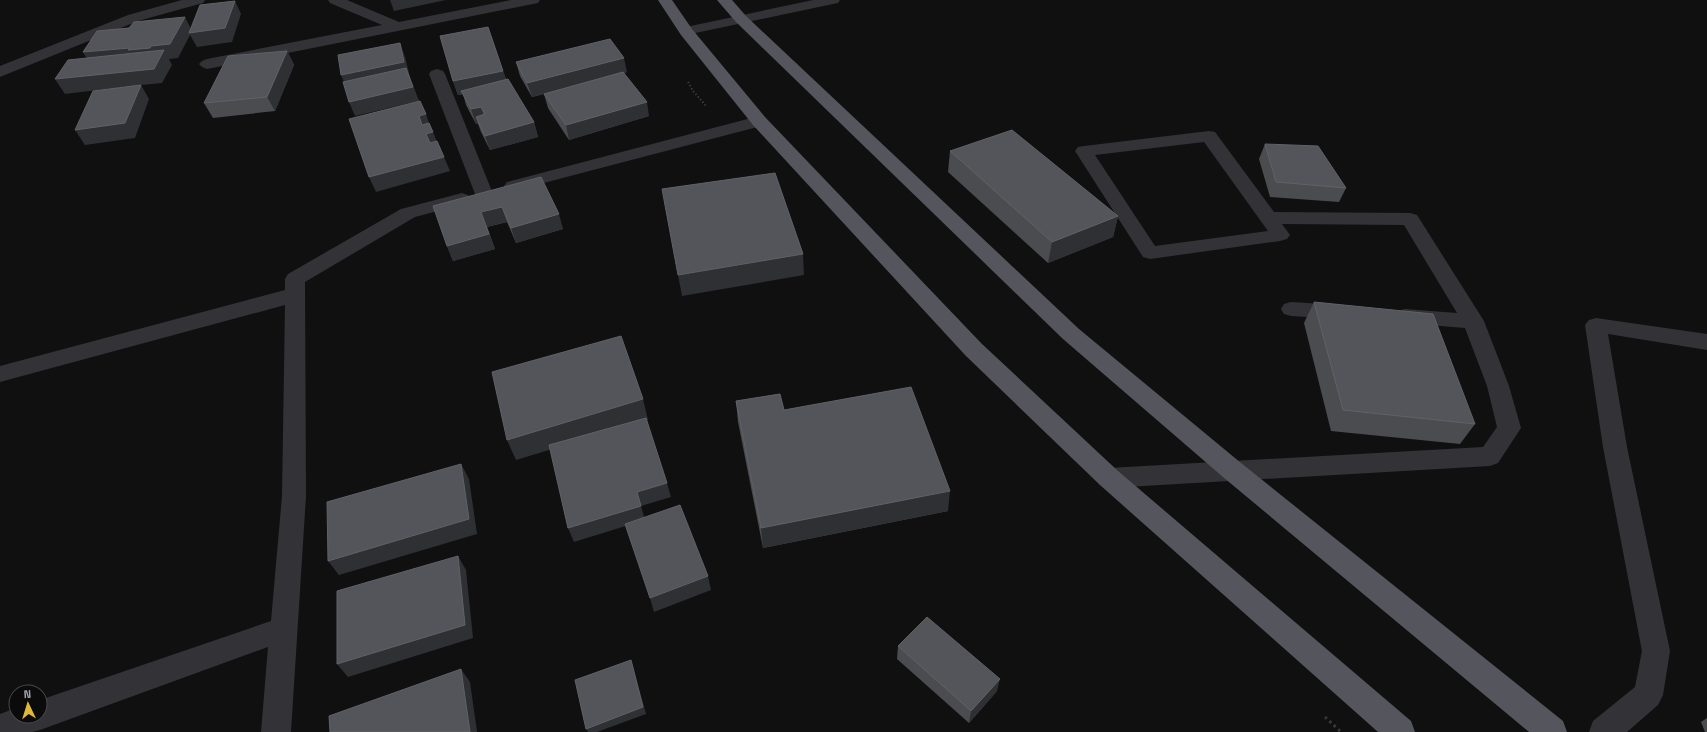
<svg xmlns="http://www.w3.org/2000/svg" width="1707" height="732" font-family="'Space Grotesk',sans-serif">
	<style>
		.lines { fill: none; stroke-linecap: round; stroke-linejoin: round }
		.path-far1 { stroke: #393a3e; stroke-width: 2; stroke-dasharray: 1.5 2; stroke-linecap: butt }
		.path { stroke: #393a3e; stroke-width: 3; stroke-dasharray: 2.5 3.5; stroke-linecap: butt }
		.minor { fill: #333337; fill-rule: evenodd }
		.trunk { fill: #55565d; fill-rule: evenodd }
		.wall { fill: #4b4c50 }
		.shaded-wall { fill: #2f3033 }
		.building { fill: #54555b; stroke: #606268 }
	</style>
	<rect width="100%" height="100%" fill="#101011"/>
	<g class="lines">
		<!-- path-far1 -->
		<path class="path-far1" d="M688,82L693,91L707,107"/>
		<!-- path -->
		<path class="path" d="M1325,717L1341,732"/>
		<!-- minor -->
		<g class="minor">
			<path d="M182,0H205L203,3L138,21L0,77V66L128,15Z"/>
			<path d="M328,0H347L399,22L511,0H540L538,3L533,4L207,69L202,67L199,64L202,61L207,59L382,25L330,3Z"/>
			<path d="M813,0H840L838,3L833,4L686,35L681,34L679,31L681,28L686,27Z"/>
			<path d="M437,69L443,71L445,74L493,194L490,198L484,200L478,198L475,194L429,74L431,71Z"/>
			<path d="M759,116L765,117L767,121L765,125L513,191L507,190L504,186L507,182Z"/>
			<path d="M1209,131L1215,132L1274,212L1410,213L1417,215L1484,321L1509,386L1521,428L1498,463L1490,466L1109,488L1100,485L1097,478L1100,471L1109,468L1483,447L1497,427L1487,386L1465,328L1405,323L1398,321L1395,316L1398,311L1405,309L1457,313L1404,225L1282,224L1290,235L1287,239L1280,241L1150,259L1143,257L1075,151L1078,147L1084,146ZM1204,142L1268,231L1155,246L1095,155Z"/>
			<path d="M462,193L468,195L471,199L468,203L415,217L305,282L306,496L291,732H261L268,647L40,730L32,732H0V714L16,708V716H40V700L271,621L282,496L285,305L0,382V366L285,290V279L288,274L401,209Z"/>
			<path d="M1291,302L1340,305L1347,307L1350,312L1347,317L1340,319L1291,316L1284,314L1281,309L1284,304Z"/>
			<path d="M1596,318L1707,334V350L1608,334L1627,447L1670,651L1663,695L1658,705L1627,732H1589L1593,721L1635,687L1642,651L1603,447L1585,325L1589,320Z"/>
		</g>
		<!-- trunk -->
		<g class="trunk">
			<path d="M658,0H672L692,29L765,117L982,344L1118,471L1411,721L1415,732H1378L1100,485L966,356L753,125L681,35Z"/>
			<path d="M717,0H732L746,16L1079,329L1241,463L1563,721L1567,732H1529L1223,477L1063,339L736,22Z"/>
		</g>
	</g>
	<!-- wall -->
	<g class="wall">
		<path d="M287,51L294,65L275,111L213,118L204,103Z"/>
		<path d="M516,62L627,72L624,73L649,116L569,140L548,108L544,94L532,97L520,76Z"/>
		<path d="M503,71L506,79L534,122L538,137L490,150L481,132L478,124H476L466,105L463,94L458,95L453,81Z"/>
		<path d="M1265,144L1346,188L1339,202L1270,197L1259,159Z"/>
		<path d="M950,151L1118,216L1113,237L1048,263L948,172Z"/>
		<path d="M541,177L563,229L516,243L507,222L487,227L495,249L453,261L447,246Z"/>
		<path d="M1314,302L1475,424L1460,444L1331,431L1304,323Z"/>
		<path d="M736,401L784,410L948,511L763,548L738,422Z"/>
		<path d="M898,646L997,691L969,723L897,659Z"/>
		<path d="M1707,718V732H1705L1701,722Z"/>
	</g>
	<!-- shaded-wall -->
	<g class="shaded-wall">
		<path d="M390,0H446L394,11Z"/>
		<path d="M235,1L241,14L232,42L197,47L190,35L178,58L169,59L172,65L162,83L141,85L149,99L135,138L85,145L75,130L140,85L65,94L55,79L92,67L83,52L151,46L185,17L192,31Z"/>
		<path d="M400,43L405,57L410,77L419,101L355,116L349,102L347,89L341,75Z"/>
		<path d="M287,51L294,65L275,111L267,97Z"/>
		<path d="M624,58L627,72L532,97L527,83Z"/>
		<path d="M503,71L508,85L461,91L463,94L458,95L453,81Z"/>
		<path d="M647,102L649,116L569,140L566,125Z"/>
		<path d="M481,107L486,121L476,117L478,124H476L471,109Z"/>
		<path d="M426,114L431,129L424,131L419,116Z"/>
		<path d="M534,122L538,137L490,150L485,136Z"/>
		<path d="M433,132L439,147L431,149L426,134Z"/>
		<path d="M444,157L450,171L376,192L369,177Z"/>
		<path d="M502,207L507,222L486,227L481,212Z"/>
		<path d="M559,214L563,229L516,243L511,228Z"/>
		<path d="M1118,216L1113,237L1048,263L1052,242Z"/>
		<path d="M489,234L495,249L453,261L447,246Z"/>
		<path d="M803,254L804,275L682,296L678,275Z"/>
		<path d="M643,399L648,420L516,460L507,440Z"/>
		<path d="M461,464L469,479L477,534L339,575L328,561Z"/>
		<path d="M667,483L671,497L641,506L645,520L574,542L568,528L637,492Z"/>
		<path d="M950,491L948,511L763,548L761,528Z"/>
		<path d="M458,556L466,570L473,638L348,677L337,664Z"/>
		<path d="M708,576L711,590L654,612L650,598Z"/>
		<path d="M631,660L633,667L646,714L597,732H588L586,729Z"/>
		<path d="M461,669L470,682L477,732H470Z"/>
		<path d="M1000,679L997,691L969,723L971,711Z"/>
	</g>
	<!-- building -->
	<g class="building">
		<path d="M235,1L225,28L189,33L200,5Z"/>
		<path d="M185,17L170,44L151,46L150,48L128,50L130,48L83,52L97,31L129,28L134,22Z"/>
		<path d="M488,27L503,71L453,81L440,36Z"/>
		<path d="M610,39L624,58L527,83L516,62Z"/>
		<path d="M400,43L404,62L341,75L338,55Z"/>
		<path d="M164,50L154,69L55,79L68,60Z"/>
		<path d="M287,51L267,97L204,103L228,56Z"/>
		<path d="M406,68L413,87L349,102L343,82Z"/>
		<path d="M623,72L647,102L566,125L544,94Z"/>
		<path d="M508,79L534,122L485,136L476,117L485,114L481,107L471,109L461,91Z"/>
		<path d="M141,85L125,123L75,130L93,91Z"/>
		<path d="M420,101L426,114L419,116L422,125L429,123L433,132L426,134L430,143L437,141L444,157L369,177L349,119Z"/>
		<path d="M1012,130L1118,216L1052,242L950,151Z"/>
		<path d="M1265,144L1318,146L1346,188L1276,182Z"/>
		<path d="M775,173L803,254L678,275L662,189Z"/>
		<path d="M541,177L559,214L511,228L502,207L481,212L489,234L447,246L433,206Z"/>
		<path d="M1314,302L1433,314L1475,424L1343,410Z"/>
		<path d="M621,336L643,399L507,440L492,372Z"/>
		<path d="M911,387L950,491L761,528L736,401L780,394L784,410Z"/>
		<path d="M646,418L667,483L637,492L641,506L568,528L549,445Z"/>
		<path d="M461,464L469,519L328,561L327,502Z"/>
		<path d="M680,505L708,576L650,598L625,524Z"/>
		<path d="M458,556L465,625L337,664V591Z"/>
		<path d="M927,617L1000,679L971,711L898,646Z"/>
		<path d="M631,660L643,707L586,729L575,680Z"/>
		<path d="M461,669L470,732H330L329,716Z"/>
	</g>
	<!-- north arrow -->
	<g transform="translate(28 704) rotate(356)"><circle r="19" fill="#0b0b0c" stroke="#47494e"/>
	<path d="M0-3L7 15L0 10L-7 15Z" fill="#e1b938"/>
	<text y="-6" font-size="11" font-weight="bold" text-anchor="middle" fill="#a2a5b1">N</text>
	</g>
</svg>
